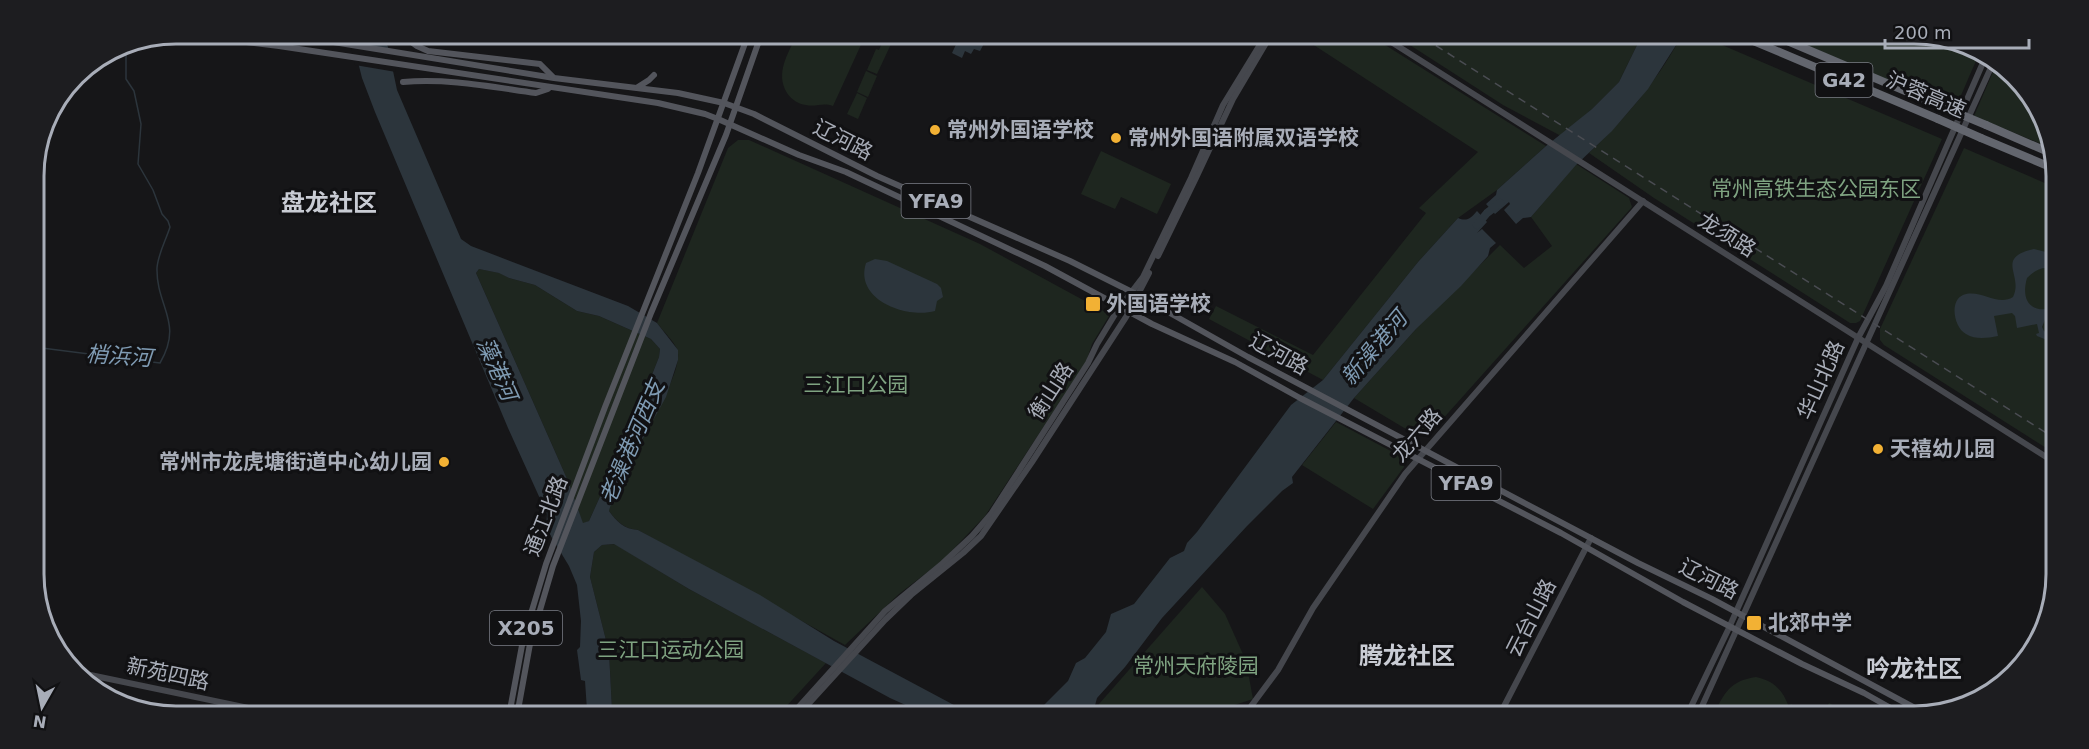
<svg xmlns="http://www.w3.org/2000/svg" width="2089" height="749" font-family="'DejaVu Sans','Noto Sans SC',sans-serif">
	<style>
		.green { fill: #1e261f }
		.water { fill: #2c353c; fill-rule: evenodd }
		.pier { fill: #161618 }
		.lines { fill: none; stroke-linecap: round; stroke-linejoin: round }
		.stream { stroke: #2c353c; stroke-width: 1.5 }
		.river { stroke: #2c353c; stroke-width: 8 }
		.secondary { stroke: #45474d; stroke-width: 6 }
		.primary { stroke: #53555c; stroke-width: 6 }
		.highway { stroke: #63666e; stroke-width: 8 }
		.rail { stroke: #4a4c52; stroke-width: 1.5; stroke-dasharray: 8 6; stroke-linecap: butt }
		.highway-bridge { stroke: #63666e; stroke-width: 8 }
		.poi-dot { fill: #f2b134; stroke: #111113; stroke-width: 2 }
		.labels { text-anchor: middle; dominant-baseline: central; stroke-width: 6; stroke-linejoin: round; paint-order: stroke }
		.shield { fill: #111113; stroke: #7b7e86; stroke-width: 1.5 }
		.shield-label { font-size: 20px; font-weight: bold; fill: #a8adb8 }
		.street-label { font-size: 21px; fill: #a8adb8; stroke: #111113 }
		.poi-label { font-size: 21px; font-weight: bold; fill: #a8adb8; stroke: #111113; text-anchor: start }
		.park-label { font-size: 21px; fill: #7fa381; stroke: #111113 }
		.water-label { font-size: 22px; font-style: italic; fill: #7f9bb3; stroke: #111113 }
		.quarter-label { font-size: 24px; font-weight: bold; fill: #c9ccd4; stroke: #111113 }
		.rim { fill: none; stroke: #a8adb8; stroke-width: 3 }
	</style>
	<rect width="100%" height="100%" fill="#161618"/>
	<!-- green -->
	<g class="green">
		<path d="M796,36H865L833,106C823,102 817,107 806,105C798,104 792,100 787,93C775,73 788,54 796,36Z"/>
		<path d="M884,38L892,42L877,74L867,70L876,49L879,50Z"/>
		<path d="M1303,38H1374L1546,146L1497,190L1458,218L1418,262L1323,380L1209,319L1216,306L1313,355L1426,213L1419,208L1478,152Z"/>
		<path d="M1399,38L1640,39L1619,82L1592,109L1561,136L1503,105Z"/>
		<path d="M1680,39H1708L1942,139L1860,321L1856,323H1850L1654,198L1589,153C1625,119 1656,82 1680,39Z"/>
		<path d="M1795,40H1959L1979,54L1955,109Z"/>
		<path d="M1996,65L2021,82L2051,148L1974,116Z"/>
		<path d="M866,71L877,76L868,97L857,92Z"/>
		<path d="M857,93L867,98L858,119L847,114Z"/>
		<path d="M738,140H749L980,244L1107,313L1109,316L1092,344L1086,362L985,516L942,561L899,594L845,645L638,530C625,529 617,522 609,511C614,475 688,375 677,349C673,340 663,331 657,323L728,148Z"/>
		<path d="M1964,148L2054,187L2051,451L1884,345L1880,340V329Z"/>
		<path d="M1101,151L1171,184L1157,214L1121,197L1115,209L1081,194Z"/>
		<path d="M1576,164L1629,198L1632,207L1432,431L1416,435L1354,398L1416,329L1500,245L1524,268L1552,246L1531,217Z"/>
		<path d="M479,269L500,273L509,278L535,285L577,311L599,316L651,339L660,349L659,357L630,430L589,521L583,524L568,481L476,273Z"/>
		<path d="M1336,422L1402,457L1404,467L1373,509L1302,465Z"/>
		<path d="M615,544L689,589L826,663L782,711L612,710L609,652L590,577L594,552L602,545Z"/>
		<path d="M1202,587L1225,614L1246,661L1253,699L1210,713L1092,712Z"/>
		<path d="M1756,677C1774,681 1782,689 1789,707L1791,704L1797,707L1793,715H1713C1725,693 1729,681 1756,677Z"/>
		<path d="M1829,703L1853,715H1822Z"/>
	</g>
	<!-- water -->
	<g class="water">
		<path d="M351,34H382L388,47L397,90L461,239L471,246L628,306L657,323L678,350V360L666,397L616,487L609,511C617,522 624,529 638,530L760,595L834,641L967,712H921L890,698L689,589L614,544L602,545L594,552L590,577L609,652L612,710H587L585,681L581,680L577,650L580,647L581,621L577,585L569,566L546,528L547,514L508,428L375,112L362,78ZM479,269L499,273L509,278L535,285L577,311L599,316L651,339L660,349L659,357L630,430L589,521L583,523L568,481L476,273Z"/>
		<path d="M960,36H984L987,38L980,51L974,49L971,54L965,51L962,58L952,53Z"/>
		<path d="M1640,39H1680L1648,89L1612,131L1576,165L1531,217L1523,218L1516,224L1504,210L1510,204L1509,202L1495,214L1486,204L1496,195L1497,190L1546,146L1592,109L1619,82Z"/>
		<path d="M1477,211L1487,222L1477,233L1482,229L1496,243L1490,248L1488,256L1461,286L1416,329L1354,398L1292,477L1293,483L1282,491L1247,526L1162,618L1125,667L1097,698L1094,709L1090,712H1037L1068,681L1076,663L1085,658L1106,632L1111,614L1134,604L1170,558L1184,551L1187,543L1197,532L1291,405L1323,380L1418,262L1458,218C1467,222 1471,218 1477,211Z"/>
		<path d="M2034,249L2046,252L2053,256V269C2042,266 2035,270 2027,278C2021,299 2029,314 2053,308V314L2046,317L2042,327L2044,331L2052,336V342L2037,336L2036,334L2039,333L2037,324L2017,328L2015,316L2012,313L1994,316L1998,336C1987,338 1976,340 1966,334C1954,328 1949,301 1963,295C1980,288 1997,307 2013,297C2024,275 1994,258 2034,249Z"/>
		<path d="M875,259L887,261L937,284L941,288L943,297L937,301L935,311C907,319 854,300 866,263Z"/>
	</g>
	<!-- pier -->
	<path class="pier" d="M350,42L391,50L396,72L355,65Z"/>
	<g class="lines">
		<!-- stream -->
		<path class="stream" d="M34,347L160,363C184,322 156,307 157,268C158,254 166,240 170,227L168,221L162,214L153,190L138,164L141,124L134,91L126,79V52L123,44"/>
		<!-- river -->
		<path class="river" d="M1477,225L1487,213L1500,203"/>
		<!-- secondary -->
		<g class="secondary">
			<path d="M1385,38L2051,460"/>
			<path d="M1158,256L1196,178L1233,99L1269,38"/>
			<path d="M76,672L253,709"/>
			<path d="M795,711L885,611L943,563L972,536L991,514L1088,363L1097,344L1117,311L1143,277L1191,178L1223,105L1264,38"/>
			<path d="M802,711L885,620L911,595L963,553L981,536L1032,462L1126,317L1149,273"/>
			<path d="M1246,713L1278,670L1313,608L1405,474L1643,201"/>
			<path d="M1500,714L1591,538"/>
			<path d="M1687,715L1728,630L1858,338L1886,286L1985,58"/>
			<path d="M1698,715L1993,63"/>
		</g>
		<!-- primary -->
		<g class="primary">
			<path d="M174,33L279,46L658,103L705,114L718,119L799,155L846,172L1045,266L1152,324L1235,362L1300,398L1561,533L1683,602L1802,664L1864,693L1905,716"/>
			<path d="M278,33L554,78L678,93L724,103L754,114L877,176L1070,261L1138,295L1248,357L1638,563L1712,599L1926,714"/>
			<path d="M406,38L417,46L428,51L540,64L553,77"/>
			<path d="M403,82C448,78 492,87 536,93L548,89"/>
			<path d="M638,87L649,80L654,75"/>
			<path d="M510,710L523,640L546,564L605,407L698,173L748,35"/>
			<path d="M518,710L530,644L553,566L651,313L726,135L761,35"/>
		</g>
		<!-- highway -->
		<g class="highway">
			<path d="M1751,40L1938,119"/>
			<path d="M1785,40L1943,107"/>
			<path d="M1986,125L2053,154"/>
			<path d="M1981,138L2055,169"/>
		</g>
		<!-- rail -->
		<path class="rail" d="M1424,38L2051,436"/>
		<!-- highway-bridge -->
		<g class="highway-bridge">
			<path d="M1943,107L1986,125"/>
			<path d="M1938,119L1981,138"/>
		</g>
	</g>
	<!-- markers -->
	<g class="poi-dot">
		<circle cx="935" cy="130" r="6"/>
		<circle cx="1116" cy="138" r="6"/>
		<rect x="1085" y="296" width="16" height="16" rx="3"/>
		<circle cx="1878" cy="449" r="6"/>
		<circle cx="444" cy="462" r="6"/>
		<rect x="1746" y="615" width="16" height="16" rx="3"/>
	</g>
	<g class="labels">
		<!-- shield labels -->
		<g class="shield">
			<rect x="1815.5" y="63" width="57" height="34" rx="4.5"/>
			<rect x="901.5" y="184" width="69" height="34" rx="4.5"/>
			<rect x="1431.5" y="466" width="69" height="34" rx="4.5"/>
			<rect x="490" y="611" width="72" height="34" rx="4.5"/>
		</g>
		<g class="shield-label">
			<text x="1844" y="80">G42</text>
			<text x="936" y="201">YFA9</text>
			<text x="1466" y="483">YFA9</text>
			<text x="526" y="628">X205</text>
		</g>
		<!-- street labels -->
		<g class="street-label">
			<text transform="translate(1926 95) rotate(23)">沪蓉高速</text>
			<text transform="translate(843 140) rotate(27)">辽河路</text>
			<text transform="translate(1727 235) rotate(32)">龙须路</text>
			<text transform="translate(1279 354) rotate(29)">辽河路</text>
			<text transform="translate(1821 380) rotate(-66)">华山北路</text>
			<text transform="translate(1051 391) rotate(-57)">衡山路</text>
			<text transform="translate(1417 435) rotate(-49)">龙六路</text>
			<text transform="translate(546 516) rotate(-69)">通江北路</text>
			<text transform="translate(1709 579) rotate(27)">辽河路</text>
			<text transform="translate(1531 618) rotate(-63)">云台山路</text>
			<text transform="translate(168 674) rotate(12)">新苑四路</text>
		</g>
		<!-- poi labels -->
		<g class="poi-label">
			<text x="947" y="130">常州外国语学校</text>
			<text x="1128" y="138">常州外国语附属双语学校</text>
			<text x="1106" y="304">外国语学校</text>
			<text x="1890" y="449">天禧幼儿园</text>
			<text x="432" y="462" text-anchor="end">常州市龙虎塘街道中心幼儿园</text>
			<text x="1768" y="623">北郊中学</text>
		</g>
		<!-- park labels -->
		<g class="park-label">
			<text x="1816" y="189">常州高铁生态公园东区</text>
			<text x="856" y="385">三江口公园</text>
			<text x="671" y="650">三江口运动公园</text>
			<text x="1196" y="666">常州天府陵园</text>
		</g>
		<!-- water labels -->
		<g class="water-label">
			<text transform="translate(1374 348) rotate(-50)">新澡港河</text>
			<text transform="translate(119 356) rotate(4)">梢浜河</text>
			<text transform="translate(497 369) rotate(66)">藻港河</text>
			<text transform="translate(632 442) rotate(-67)">老澡港河西支</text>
		</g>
		<!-- quarter labels -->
		<g class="quarter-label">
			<text x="329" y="203">盘龙社区</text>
			<text x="1407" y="656">腾龙社区</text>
			<text x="1914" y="669">吟龙社区</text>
		</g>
	</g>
	<!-- crop -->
	<path d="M0 0H2089V749H0ZM176 44H1914A132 132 0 0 1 2046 176V574A132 132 0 0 1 1914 706H176A132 132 0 0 1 44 574V176A132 132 0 0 1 176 44Z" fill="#1d1d20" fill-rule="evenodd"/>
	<path class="rim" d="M176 44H1914A132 132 0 0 1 2046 176V574A132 132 0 0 1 1914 706H176A132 132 0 0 1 44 574V176A132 132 0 0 1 176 44Z"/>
	<!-- north arrow -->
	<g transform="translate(42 707) rotate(189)" stroke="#111113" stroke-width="4.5" paint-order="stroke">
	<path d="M0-4.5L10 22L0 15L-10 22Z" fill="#a8adb8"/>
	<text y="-9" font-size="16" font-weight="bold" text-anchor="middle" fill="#a8adb8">N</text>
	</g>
	<!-- scale -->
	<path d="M1885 39v9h144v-9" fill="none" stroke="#a8adb8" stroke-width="3"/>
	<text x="1894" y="39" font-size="18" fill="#a8adb8" stroke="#111113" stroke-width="4.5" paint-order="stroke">200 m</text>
</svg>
